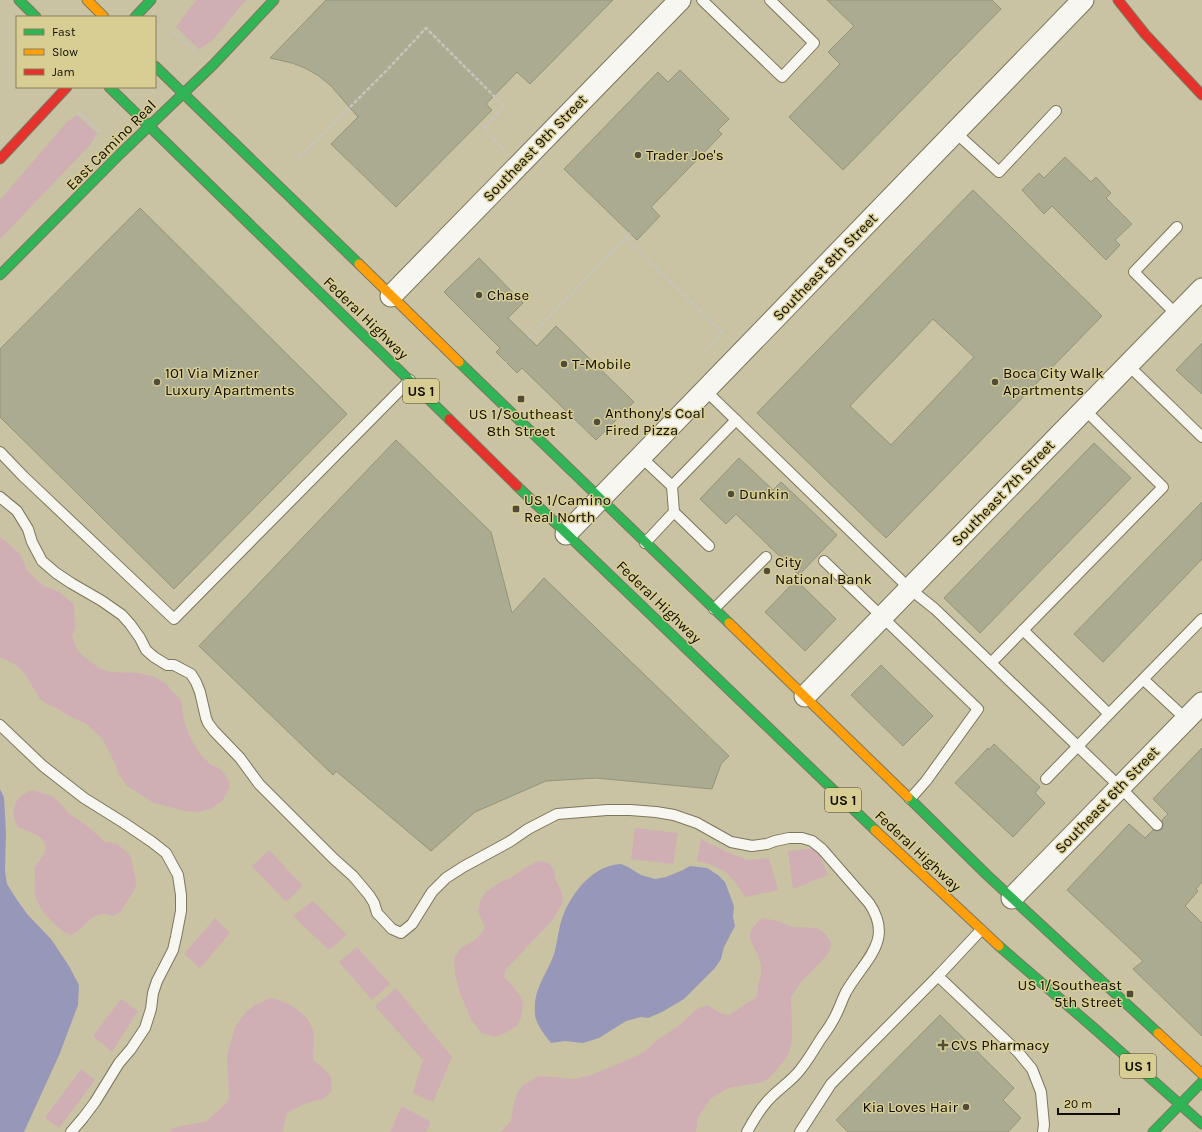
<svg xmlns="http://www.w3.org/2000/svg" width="1202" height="1132" font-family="Karla,sans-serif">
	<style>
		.green { fill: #cfaeb4 }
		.water { fill: #9798b9 }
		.building { fill: #abab92; stroke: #94947b; fill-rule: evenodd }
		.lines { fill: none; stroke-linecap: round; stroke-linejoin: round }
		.lane-casing { stroke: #7b775d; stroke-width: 12 }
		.street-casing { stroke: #7b775d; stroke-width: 23 }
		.fast-casing { stroke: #7b775d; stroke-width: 11 }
		.slow-casing { stroke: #7b775d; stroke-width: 11 }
		.jam-casing { stroke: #7b775d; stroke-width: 11 }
		.path { stroke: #c6c5bc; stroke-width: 2.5; stroke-dasharray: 4 2; stroke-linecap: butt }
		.lane { stroke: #f7f6f1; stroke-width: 10 }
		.street { stroke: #f7f6f1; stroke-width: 21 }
		.fast { stroke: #30b455; stroke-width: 9 }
		.slow { stroke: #ff9f0a; stroke-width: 9 }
		.jam { stroke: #e5322d; stroke-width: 9 }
		.poi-dot { fill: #514c39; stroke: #d8ce94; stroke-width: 1.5 }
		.labels { text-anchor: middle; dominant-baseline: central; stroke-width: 3; stroke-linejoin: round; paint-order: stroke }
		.shield { fill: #d8ce94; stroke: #4c462c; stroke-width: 1 }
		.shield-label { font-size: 14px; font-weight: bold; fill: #100c00 }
		.street-label { font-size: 15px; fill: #100c00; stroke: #d8ce94 }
		.poi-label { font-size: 15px; fill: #100c00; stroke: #d8ce94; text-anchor: start }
	</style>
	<rect width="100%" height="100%" fill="#c9c3a3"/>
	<!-- green -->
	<g class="green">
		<path d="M197,0H246L212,41L199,49L176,27L188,10Z"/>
		<path d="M77,115L97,133L91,144L0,239V200L67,122Z"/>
		<path d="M0,537L2,538L20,554L27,570L35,578L44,586L59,592L74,604L75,628L72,636L78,652L100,669L111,672L138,673L152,676L164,682L181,700L184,722L192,741L201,755L211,765L217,767L224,773L229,782L230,788L222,801L210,809L197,812L186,811L154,803L127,786L118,773L115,763L102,738L85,723L67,715L57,708L47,704L40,699L25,674L15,664L0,657Z"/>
		<path d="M32,790L52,796L59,802L68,813L90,828L97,835L105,842L116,843L128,853L131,858L136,880L135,889L120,912L113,916C91,908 89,927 71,935C58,931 38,909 35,895C33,885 37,879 34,868C37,863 44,856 45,852C51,837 27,831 18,827C9,811 14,797 32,790Z"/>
		<path d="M635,828L678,833L673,864L631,859Z"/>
		<path d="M701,839L727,852L748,860L769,858L778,890L745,897C731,874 724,867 697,861Z"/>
		<path d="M817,848L828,875L793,889L788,851Z"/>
		<path d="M269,850L303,886L286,902L252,866Z"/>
		<path d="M538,861L549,863L554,870L556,881L560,888L562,894L563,902L551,922L506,969L504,977L512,985L522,999L523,1007L521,1017L517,1026L505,1033L494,1037L482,1033L471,1020L459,990L455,973L454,958L461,948L476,939L485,928L478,911L480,901L486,892L502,881L511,878L523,869Z"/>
		<path d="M313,901L347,935L329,950L293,916Z"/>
		<path d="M215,918L230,933L200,968L184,954Z"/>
		<path d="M762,918L778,921L791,927L818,928L826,935L831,942L830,949L826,956L802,981L791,997L792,1037L789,1054L775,1072L764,1082L728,1088L710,1099L698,1117L696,1132H501L511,1121L513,1107L517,1094L523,1085L539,1076L574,1079L592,1075L601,1071L641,1054L659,1039L681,1024L697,1009L707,1005L720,1013L729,1015L758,996C758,993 757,990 758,987C758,981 762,975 761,968C760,943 736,941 762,918Z"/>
		<path d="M357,947L390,984L372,1000L339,962Z"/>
		<path d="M396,988L452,1057L433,1102L413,1093L423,1060L375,1006Z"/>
		<path d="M270,998C288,1002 308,1012 313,1031C315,1040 313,1051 313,1060L324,1069L331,1077L332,1091L323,1099L306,1103L287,1113L283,1130L281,1132H170L173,1128L207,1121L226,1103L229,1098L227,1056L235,1027L245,1013L255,1005Z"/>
		<path d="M121,999L138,1011L112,1052L93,1036Z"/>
		<path d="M81,1069L95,1080L59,1128L45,1118Z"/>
		<path d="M402,1106L431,1122L426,1132H390Z"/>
	</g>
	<!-- water -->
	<g class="water">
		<path d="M0,789L4,797L6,833L5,871L7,884L17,900L28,915L51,939L69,966L79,985L78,1005L60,1053L24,1132H0Z"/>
		<path d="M621,864L628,867L641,875L655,879L666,877L683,870L690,866L707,868L718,875L725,882L734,906L733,917L735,926L724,947L721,959L715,968L684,999L662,1012L648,1018L641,1017L626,1021L599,1038L583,1043L565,1041L551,1043C546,1037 536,1024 535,1015C533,990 544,979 553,957C558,943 558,927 564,913C574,890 594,865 621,864Z"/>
	</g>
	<!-- building -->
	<g class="building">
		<path d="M326,0H613L530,84L517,72L486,104L492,110L396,207L331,144L358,117L331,86L319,76L305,68L292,63L270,58Z"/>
		<path d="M827,0H992L1001,9L843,170L789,117L840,64L828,52L854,26Z"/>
		<path d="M680,70L729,119L718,130L722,134L651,207L660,216L637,240L564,169L658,72L668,82Z"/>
		<path d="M1065,157L1091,182L1096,177L1111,193L1106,198L1132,224L1115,240L1120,245L1106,260L1052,206L1044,214L1022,190L1039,173L1044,178Z"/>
		<path d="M973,190L1102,316L886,538L757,413ZM933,319L974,357L891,445L850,406Z"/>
		<path d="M140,208L347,414L174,589L0,417V349Z"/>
		<path d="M479,258L523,303L508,318L537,346L556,326L634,402L596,440L522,368L517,373L496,352L500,348L444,292Z"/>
		<path d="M1202,343V394L1176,370Z"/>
		<path d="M396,440L491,532L512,613L544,578L729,756L721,764L712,789L596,778L546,781L475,812L431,851L336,771L333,775L199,646Z"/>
		<path d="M1094,443L1131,478L980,633L944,598Z"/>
		<path d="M739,458L773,490L781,482L837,535L799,575L736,514L726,524L700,499Z"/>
		<path d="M1202,502V559L1103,662L1074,634Z"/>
		<path d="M796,580L836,619L805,651L765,612Z"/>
		<path d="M881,665L933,716L903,746L851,695Z"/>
		<path d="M994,744L1040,787L1035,793L1045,803L1013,837L955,783L988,748L989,750Z"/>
		<path d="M1202,748V882L1196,889L1198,891L1185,906L1202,923V1036L1133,969L1143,961L1067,890L1129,824L1145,838L1153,830L1158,831L1162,829L1163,824L1162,820L1168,814L1153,799Z"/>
		<path d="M940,1015L1014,1088L1003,1100L1021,1118L1008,1132H848L836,1120Z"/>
	</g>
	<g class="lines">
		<!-- lane casing -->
		<g class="lane-casing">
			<g id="lane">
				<path d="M702,0L782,77L814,43L770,0"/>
				<path d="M955,132L999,172L1056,111"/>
				<path d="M1177,227L1134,272L1177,315"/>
				<path d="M1128,365L1202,437"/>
				<path d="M705,390L910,589L935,609L1120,787L1157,825"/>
				<path d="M0,452L23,476L174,619L410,380"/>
				<path d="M641,457L672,486L736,420"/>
				<path d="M0,497L17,511L28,529L32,542L42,561L56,573L71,583L102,601L122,615L130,624L140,638L146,650L154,657L167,665H174L191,674L196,682L200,692L206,718L208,723L214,731L240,758L259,784L334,859L353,876L369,895L374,903L377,913L392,929L401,933L412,924L432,892L446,878L463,867L509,842L528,829L557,814L607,810H630L656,812L674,815L697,823L731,842L752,846L767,844L775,841L789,838H802L812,841L822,849L869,903C895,941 864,960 846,992C841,1002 838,1013 832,1022C829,1028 824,1034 820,1040C814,1050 808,1060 800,1070C790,1083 775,1091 765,1104C758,1112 752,1123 747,1132"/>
				<path d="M674,512L709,546"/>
				<path d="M645,543L674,512L672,486"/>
				<path d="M824,561L978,709L926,781L910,799"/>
				<path d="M714,609L766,557"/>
				<path d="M1023,630L1109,714L1046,779"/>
				<path d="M991,663L1163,487L1085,410"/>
				<path d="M1144,680L1186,719"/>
				<path d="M1109,714L1202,619"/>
				<path d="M0,725L43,766L84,798L124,823L152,842L166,853L178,875L181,895V911L176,937L173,950L157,981L153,993L151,1009L145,1028L131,1049L119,1063L95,1102L83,1118L71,1132"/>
				<path d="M938,976L1018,1052L1032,1069L1041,1092L1044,1125L1043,1132"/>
				<path d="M800,1132L831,1084L938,976L981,930"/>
			</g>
		</g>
		<!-- street casing -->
		<g class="street-casing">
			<g id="street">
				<path d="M391,296L680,0"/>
				<path d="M566,534L1083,0"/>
				<path d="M805,696L1202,289"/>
				<path d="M1012,898L1202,703"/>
			</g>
		</g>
		<!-- fast casing -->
		<g class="fast-casing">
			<g id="fast">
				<path d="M19,0L36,17"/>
				<path d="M135,17L151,0"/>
				<path d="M155,66L359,264"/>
				<path d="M109,87L449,419"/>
				<path d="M0,275L120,154L213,65L274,0"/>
				<path d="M459,362L729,623"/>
				<path d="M517,486L875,830"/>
				<path d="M908,797L987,875L1158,1033"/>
				<path d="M999,946L1095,1029L1202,1124"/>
				<path d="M1153,1132L1202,1082"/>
			</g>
		</g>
		<!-- slow casing -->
		<g class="slow-casing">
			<g id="slow">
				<path d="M87,0L104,17"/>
				<path d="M359,264L459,362"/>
				<path d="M729,623L908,797"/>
				<path d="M875,830L999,946"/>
				<path d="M1158,1033L1202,1074"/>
			</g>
		</g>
		<!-- jam casing -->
		<g class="jam-casing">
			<g id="jam">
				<path d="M1118,0L1145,34L1202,95"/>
				<path d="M0,159L67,87"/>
				<path d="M449,419L517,486"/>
			</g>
		</g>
		<!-- path -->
		<g class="path">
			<path d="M173,31L195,52"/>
			<path d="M79,113L100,132"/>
			<path d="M299,158L388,69L426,28L504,106L484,128L505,151"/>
			<path d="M626,238L722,333L706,350"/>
			<path d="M529,338L630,233"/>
			<path d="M501,367L506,362"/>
		</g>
		<!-- lane -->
		<use href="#lane" class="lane"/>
		<!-- street -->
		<use href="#street" class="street"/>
		<!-- fast -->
		<use href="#fast" class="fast"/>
		<!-- slow -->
		<use href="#slow" class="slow"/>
		<!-- jam -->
		<use href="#jam" class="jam"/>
	</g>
	<!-- markers -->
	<g class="poi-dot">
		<circle cx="638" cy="155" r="4"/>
		<circle cx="479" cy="295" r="4"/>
		<circle cx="564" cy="364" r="4"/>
		<circle cx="157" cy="382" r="4"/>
		<circle cx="995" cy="382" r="4"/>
		<rect x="517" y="395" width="8" height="8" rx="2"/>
		<circle cx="597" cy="422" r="4"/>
		<circle cx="731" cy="494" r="4"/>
		<rect x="512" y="505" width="8" height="8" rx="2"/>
		<circle cx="767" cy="571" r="4"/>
		<rect x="1126" y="990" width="8" height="8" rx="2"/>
		<path d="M941 1039h4v4h4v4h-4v4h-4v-4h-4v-4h4z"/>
		<circle cx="966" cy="1107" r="4"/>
	</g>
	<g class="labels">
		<!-- shield labels -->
		<g class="shield">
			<rect x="403" y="379" width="36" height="24" rx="3"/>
			<rect x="825" y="788" width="36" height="24" rx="3"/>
			<rect x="1120" y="1054" width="36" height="24" rx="3"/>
		</g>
		<g class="shield-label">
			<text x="421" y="391">US 1</text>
			<text x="843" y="800">US 1</text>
			<text x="1138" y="1066">US 1</text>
		</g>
		<!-- street labels -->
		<g class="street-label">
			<text transform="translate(111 145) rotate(-45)">East Camino Real</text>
			<text transform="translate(535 148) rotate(-46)">Southeast 9th Street</text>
			<text transform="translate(825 267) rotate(-46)">Southeast 8th Street</text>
			<text transform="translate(366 318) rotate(44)">Federal Highway</text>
			<text transform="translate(1003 493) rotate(-46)">Southeast 7th Street</text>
			<text transform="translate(659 602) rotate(44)">Federal Highway</text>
			<text transform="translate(1107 800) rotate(-46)">Southeast 6th Street</text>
			<text transform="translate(918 851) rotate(43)">Federal Highway</text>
		</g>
		<!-- poi labels -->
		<g class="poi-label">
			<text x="646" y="155">Trader Joe's</text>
			<text x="487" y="295">Chase</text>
			<text x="572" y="364">T-Mobile</text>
			<text x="165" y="373">101 Via Mizner<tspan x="165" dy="17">Luxury Apartments</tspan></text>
			<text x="1003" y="373">Boca City Walk<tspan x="1003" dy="17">Apartments</tspan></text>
			<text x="605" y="413">Anthony's Coal<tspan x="605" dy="17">Fired Pizza</tspan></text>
			<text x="521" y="414" text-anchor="middle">US 1/Southeast<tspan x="521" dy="17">8th Street</tspan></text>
			<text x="739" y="494">Dunkin</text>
			<text x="524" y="500">US 1/Camino<tspan x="524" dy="17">Real North</tspan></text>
			<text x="775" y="562">City<tspan x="775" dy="17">National Bank</tspan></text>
			<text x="1122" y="985" text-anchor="end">US 1/Southeast<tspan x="1122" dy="17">5th Street</tspan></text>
			<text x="951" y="1045">CVS Pharmacy</text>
			<text x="958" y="1107" text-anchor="end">Kia Loves Hair</text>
		</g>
	</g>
	<!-- legend -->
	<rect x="16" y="16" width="140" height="72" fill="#d8ce94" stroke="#888059"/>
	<rect x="24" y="29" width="20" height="6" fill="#30b455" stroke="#888059"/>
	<text x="52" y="36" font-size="12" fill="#100c00">Fast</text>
	<rect x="24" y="49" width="20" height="6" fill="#ff9f0a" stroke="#888059"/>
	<text x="52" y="56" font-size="12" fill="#100c00">Slow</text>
	<rect x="24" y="69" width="20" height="6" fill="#e5322d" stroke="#888059"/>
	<text x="52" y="76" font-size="12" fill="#100c00">Jam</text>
	<!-- scale -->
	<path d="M1058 1108v6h61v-6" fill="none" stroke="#100c00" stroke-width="2"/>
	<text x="1064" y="1108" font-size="12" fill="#100c00" stroke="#d8ce94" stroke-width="3" paint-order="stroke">20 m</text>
</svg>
